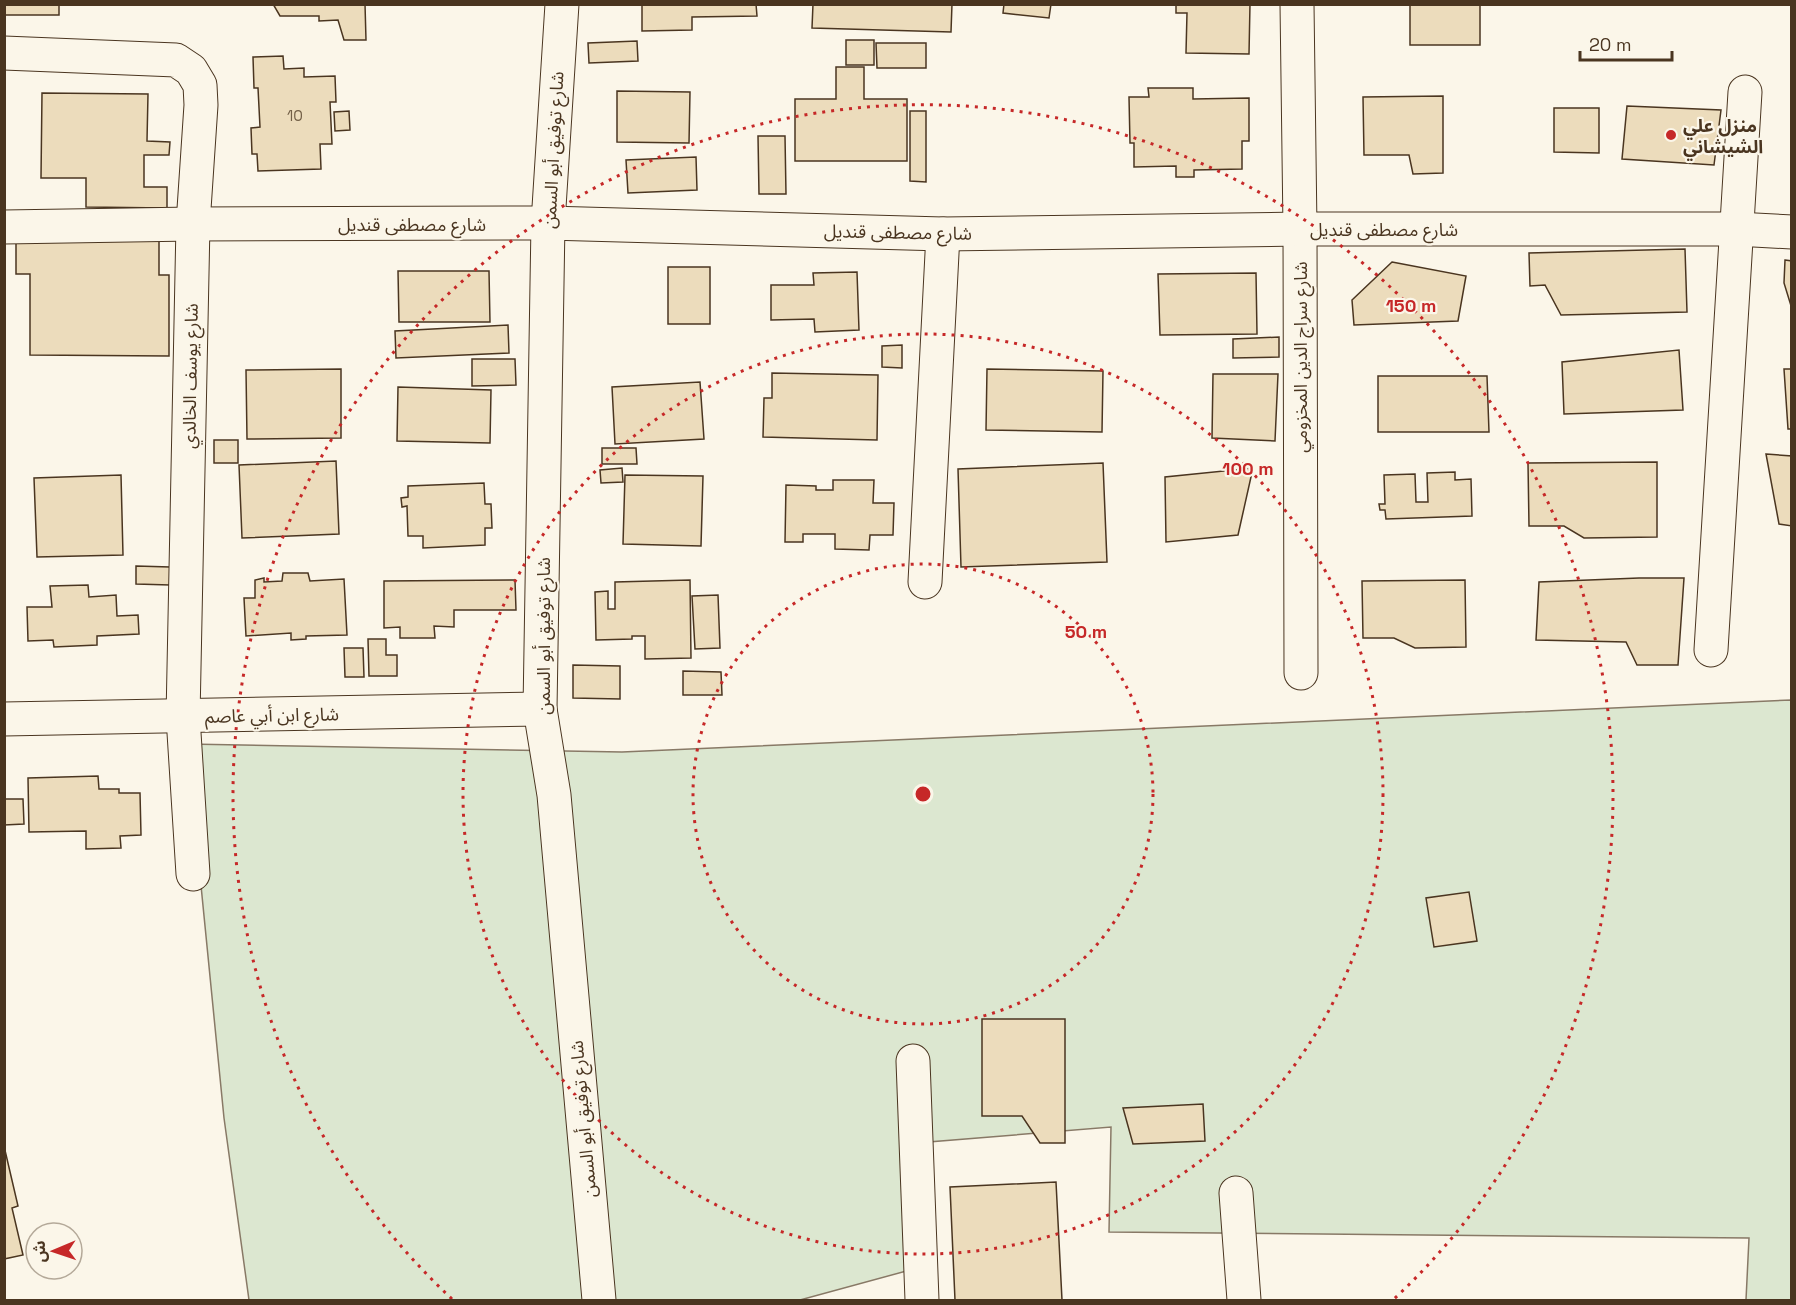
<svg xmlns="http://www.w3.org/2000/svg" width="1796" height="1305" font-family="'Space Grotesk','Noto Sans Arabic',sans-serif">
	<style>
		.green { fill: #dce7d0; stroke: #887966; stroke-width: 1.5 }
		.building { fill: #ecdcbc; stroke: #4a3520; stroke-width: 1.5 }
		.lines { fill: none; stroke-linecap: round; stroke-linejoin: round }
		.minor-casing { stroke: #4a3520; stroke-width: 35 }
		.minor { stroke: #fbf6e9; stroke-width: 33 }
		.ring { fill: none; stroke: #c62828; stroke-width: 3; stroke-dasharray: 3 6 }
		.poi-dot { fill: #c62828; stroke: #fbf6e9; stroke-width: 2 }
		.labels { text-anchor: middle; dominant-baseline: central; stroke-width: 4.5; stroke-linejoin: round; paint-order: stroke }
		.number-label { font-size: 15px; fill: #725f47 }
		.poi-label { font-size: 18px; font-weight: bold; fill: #4a3520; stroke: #fbf6e9; text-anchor: start }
		.street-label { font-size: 18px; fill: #4a3520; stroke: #fbf6e9 }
		.centre { fill: #c62828; stroke: #fbf6e9; stroke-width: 3 }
		.ring-label { font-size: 18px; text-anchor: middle; font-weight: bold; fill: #c62828; stroke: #fbf6e9; stroke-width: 4.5; stroke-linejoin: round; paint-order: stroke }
	</style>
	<rect width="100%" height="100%" fill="#fbf6e9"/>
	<!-- green -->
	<path class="green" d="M1791,700V1300H1746L1749,1238L1109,1232L1111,1127L904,1144L921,1267L800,1300H249L224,1118L187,744L622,752Z"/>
	<!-- building -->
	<g class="building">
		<rect x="4" y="4" width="55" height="11"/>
		<path d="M273,4H365L366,40H344L338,20L319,21V16H280Z"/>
		<path d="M642,4H756L757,16L692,17V30L642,31Z"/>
		<path d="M813,4H952L951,32L812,28Z"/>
		<path d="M1004,4H1051L1049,18L1003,13Z"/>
		<path d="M1176,4H1250L1249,54L1186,53L1187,13H1176Z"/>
		<rect x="1410" y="4" width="70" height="41"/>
		<rect x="846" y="40" width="28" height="25"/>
		<path d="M637,41L638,61L589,63L588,43Z"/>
		<path d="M876,43H926V68H877Z"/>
		<path d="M283,56L284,69L304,68V77L335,76L336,102H330L332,144H320L321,169L258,171L257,154H252L251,128L260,127L258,88H254L253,57Z"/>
		<path d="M836,67H864V99H907V161H795V99H836Z"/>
		<path d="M1148,88H1193V99L1249,98V141H1242V169L1194,170V177H1176V166L1134,167V143H1130L1129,97H1149Z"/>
		<path d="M617,91L690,92L689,143L617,142Z"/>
		<path d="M42,93L148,94L147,141L170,142L169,155H144V187H167V208L86,207V178H41Z"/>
		<path d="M1443,96V173L1413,174L1409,155H1364L1363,97Z"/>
		<path d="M1627,106L1721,110L1714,165L1622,159Z"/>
		<path d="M1554,108H1599V153L1554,152Z"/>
		<path d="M349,111L350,130L335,131L334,112Z"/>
		<path d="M910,111H926V182L910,181Z"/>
		<path d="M758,136H785L786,194H759Z"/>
		<path d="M696,157L697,190L628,193L626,160Z"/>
		<path d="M16,235L159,236V275H169V356L30,355V274H16Z"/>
		<path d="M1685,249L1687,312L1561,315L1545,285L1530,286L1529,253Z"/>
		<path d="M1785,260L1792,261V309L1784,283Z"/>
		<path d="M1392,262L1466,276L1458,321L1354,325L1352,300Z"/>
		<rect x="668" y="267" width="42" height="57"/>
		<path d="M398,271H489L490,322H399Z"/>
		<path d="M857,272L859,330L815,332L814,319L771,320V285H814L813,273Z"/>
		<path d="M1256,273L1257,334L1160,335L1158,274Z"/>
		<path d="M508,325L509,353L396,358L395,331Z"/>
		<path d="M1279,337V357L1233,358V339Z"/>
		<path d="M902,345V368L882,367V346Z"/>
		<path d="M1679,350L1683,410L1564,414L1562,362Z"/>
		<path d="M472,359H515L516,385L472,386Z"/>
		<path d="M341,369V438L247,439L246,370Z"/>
		<path d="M987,369L1103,371L1102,432L986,430Z"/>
		<path d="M1784,369H1792V429H1788Z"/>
		<path d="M772,373L878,375L877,440L763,437L764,398H772Z"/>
		<path d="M1213,374H1278L1275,441L1212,438Z"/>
		<path d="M1378,376H1487L1489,432H1378Z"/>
		<path d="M700,382L704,439L615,444L612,387Z"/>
		<path d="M398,387L491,390L490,443L397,441Z"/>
		<rect x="214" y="440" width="24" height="23"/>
		<path d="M602,448H636L637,464H602Z"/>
		<path d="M1766,454L1792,456V526L1779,524Z"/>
		<path d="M336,461L339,534L242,538L239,465Z"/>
		<path d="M1657,462V537L1584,538L1564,526H1529L1528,463Z"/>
		<path d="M1103,463L1107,562L961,567L958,469Z"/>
		<path d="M622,468L623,482L601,483L600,470Z"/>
		<path d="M1253,468L1238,535L1166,542L1165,477Z"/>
		<path d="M1455,472V480L1471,479L1472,516L1386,519L1385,510H1380L1379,504H1385L1384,475L1415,474L1416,502H1428L1427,473Z"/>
		<path d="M121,475L123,555L37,557L34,478Z"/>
		<path d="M625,475L703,476L701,546L623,544Z"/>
		<path d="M833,480H874L873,503H894L893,535H870L869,550L835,549V534H803V542H785L786,485L816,486V490H833Z"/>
		<path d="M484,483L485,504H491L492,528H485V545L423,548V536H408L407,506L402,507L401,498L408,497V486Z"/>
		<path d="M136,566L170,567V585L136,584Z"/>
		<path d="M283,573H308L310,581L344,579L347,635L306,636V639L291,640V633L246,636L244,598H255V580L264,578V582L282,581Z"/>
		<path d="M1639,578H1684L1678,665H1637L1626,642L1536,640L1539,582Z"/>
		<path d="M515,580L516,610H454V627L434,626L435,638H400V627L384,628V581Z"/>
		<path d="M690,580L691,658L645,659V636H632V639L596,640L595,592L608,591V609H615V582Z"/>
		<path d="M1465,580L1466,647L1415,648L1394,638H1363L1362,581Z"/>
		<path d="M88,585L89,597L116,595L117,616L138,615L139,634L97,636V645L54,647L53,640L28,641L27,607H52L50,586Z"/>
		<path d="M718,595L720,648L695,649L692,596Z"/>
		<path d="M368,639H386V655H397V676H369Z"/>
		<path d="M344,648H363L364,677H345Z"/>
		<path d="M573,665L620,666V699L573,698Z"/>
		<path d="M683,671L721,672L722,695H683Z"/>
		<path d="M98,776L99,789H119V793H140L141,835L120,836L121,848L86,849V831L29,832L28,778Z"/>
		<path d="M4,799H23L24,824L4,825Z"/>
		<path d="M1469,892L1477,941L1434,947L1426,898Z"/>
		<path d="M982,1019H1065V1143H1040L1022,1116H982Z"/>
		<path d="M1203,1104L1205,1141L1133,1144L1123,1108Z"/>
		<path d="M4,1146L18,1206L12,1208L23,1255L4,1259Z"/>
		<path d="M1056,1182L1062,1300H955L950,1187Z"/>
	</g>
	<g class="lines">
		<!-- minor casing -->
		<g class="minor-casing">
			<g id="minor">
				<path d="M562,4L548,223L540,709L554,795L599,1300"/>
				<path d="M1297,4L1300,229L1301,673"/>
				<path d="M4,53L176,60L191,70L200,85L201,105L193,224L183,717L193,874"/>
				<path d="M4,227L193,224L548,223L943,234L1300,229H1736L1792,232"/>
				<path d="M925,582L943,234"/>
				<path d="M1711,650L1745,92"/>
				<path d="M4,719L540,709"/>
				<path d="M913,1061L922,1300"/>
				<path d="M1236,1193L1244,1300"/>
			</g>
		</g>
		<!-- minor -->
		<use href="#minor" class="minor"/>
	</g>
	<!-- distance rings -->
	<g class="ring">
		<circle cx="923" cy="794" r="230"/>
		<circle cx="923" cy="794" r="460"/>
		<path d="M452 1299A690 690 0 1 1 1394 1299"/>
	</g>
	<!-- markers -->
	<circle class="poi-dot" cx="1671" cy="135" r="6"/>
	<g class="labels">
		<!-- number labels -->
		<g class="number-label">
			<text x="295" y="115">10</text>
		</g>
		<!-- poi labels -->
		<g class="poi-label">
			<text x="1683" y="125">منزل علي<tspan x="1683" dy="21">الشيشاني</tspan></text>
		</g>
		<!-- street labels -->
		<g class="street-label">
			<text transform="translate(553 150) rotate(-87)">شارع توفيق أبو السمن</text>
			<text x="412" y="224">شارع مصطفى قنديل</text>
			<text x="1384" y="229">شارع مصطفى قنديل</text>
			<text transform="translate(898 232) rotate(1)">شارع مصطفى قنديل</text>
			<text transform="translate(1300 357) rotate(-90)">شارع سراج الدين المخزومي</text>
			<text transform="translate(190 376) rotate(-89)">شارع يوسف الخالدي</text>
			<text transform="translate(543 636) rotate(-90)">شارع توفيق أبو السمن</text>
			<text transform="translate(272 715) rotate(-1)">شارع ابن أبي عاصم</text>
			<text transform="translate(583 1119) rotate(-95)">شارع توفيق أبو السمن</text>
		</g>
	</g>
	<circle cx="923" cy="794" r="9" class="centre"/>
	<g class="ring-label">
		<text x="1411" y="312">150 m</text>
		<text x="1248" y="475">100 m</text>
		<text x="1086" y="638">50 m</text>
	</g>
	<!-- border -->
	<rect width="1796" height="1305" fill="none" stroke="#4a3520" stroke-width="12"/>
	<!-- north arrow -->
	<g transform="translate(54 1251) rotate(268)"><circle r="28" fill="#fbf6e9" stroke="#b4a999" stroke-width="1.5"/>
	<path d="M0-4.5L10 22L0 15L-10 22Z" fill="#c62828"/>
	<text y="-9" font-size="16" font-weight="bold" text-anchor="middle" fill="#4a3520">ش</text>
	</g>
	<!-- scale -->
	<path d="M1580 51v9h92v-9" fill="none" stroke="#4a3520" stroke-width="3"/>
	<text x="1589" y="51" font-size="18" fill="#4a3520" stroke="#fbf6e9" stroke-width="4.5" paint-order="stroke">20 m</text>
</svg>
